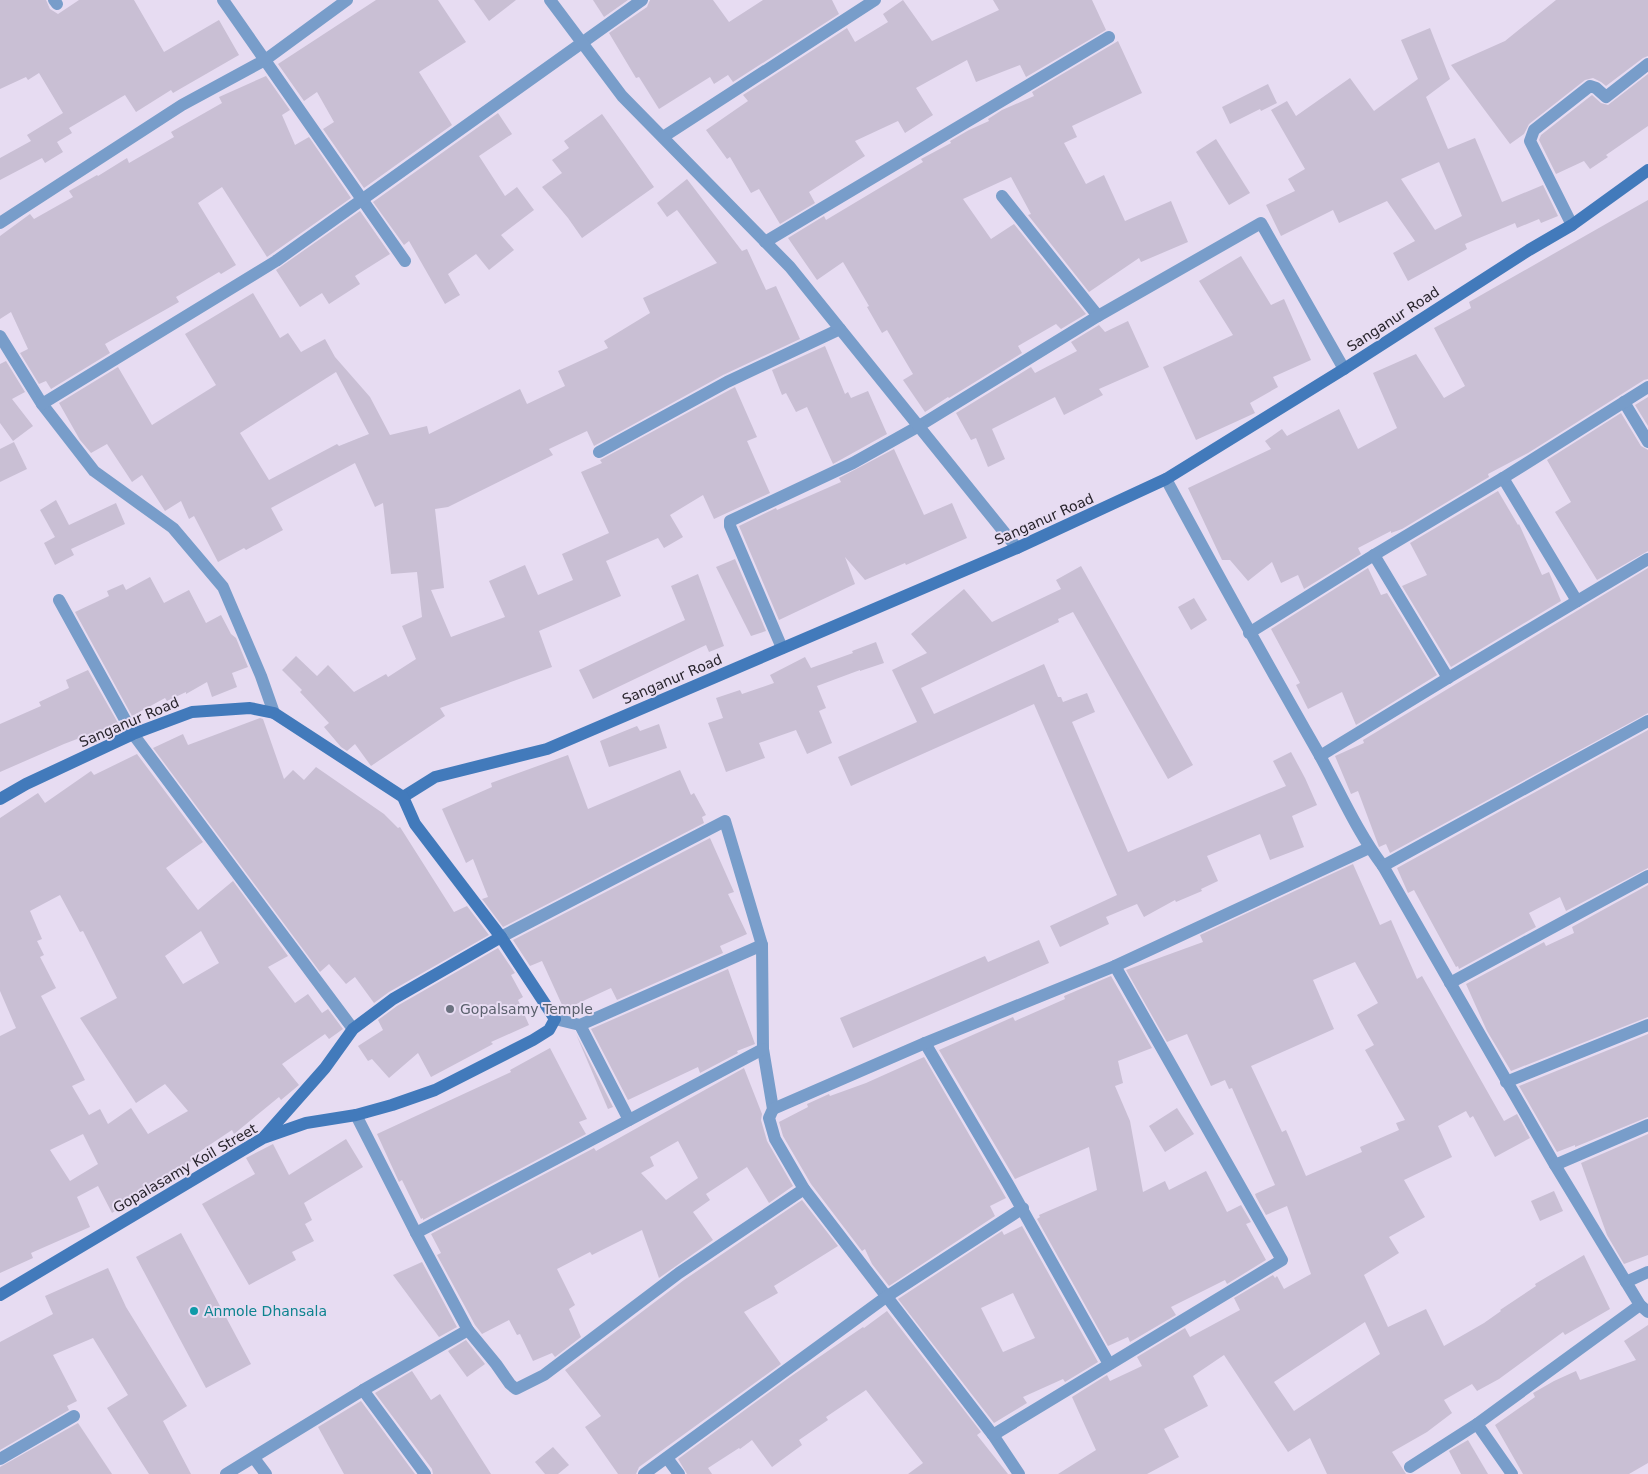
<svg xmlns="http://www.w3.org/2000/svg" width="1648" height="1474" font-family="'DejaVu Sans',sans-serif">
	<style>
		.building { fill: #c9bfd4; fill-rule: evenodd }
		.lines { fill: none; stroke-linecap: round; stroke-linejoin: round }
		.minor { stroke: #789dca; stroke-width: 12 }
		.tertiary { stroke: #789dca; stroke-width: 12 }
		.secondary { stroke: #427abb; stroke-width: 12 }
		.worship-dot { fill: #6b7280; stroke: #e7dcf2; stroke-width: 2 }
		.culture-dot { fill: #0f9aa8; stroke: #e7dcf2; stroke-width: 2 }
		.labels { text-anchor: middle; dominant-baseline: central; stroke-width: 4; stroke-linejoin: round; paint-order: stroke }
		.street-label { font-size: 14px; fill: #29252d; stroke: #e7dcf2 }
		.worship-label { font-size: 14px; fill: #5b616d; stroke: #e7dcf2; text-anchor: start }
		.culture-label { font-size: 14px; fill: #0d838f; stroke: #e7dcf2; text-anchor: start }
	</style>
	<rect width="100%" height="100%" fill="#e7dcf2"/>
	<!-- building -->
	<g class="building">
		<path d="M0,0H46L50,9L58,14L79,0H134L164,52L219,20L239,55L173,93L171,90L136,112L125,95L69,128L72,133L57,142L63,152L45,163L42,158L0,180V158L31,141L27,135L63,113L39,73L28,80L26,77L0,89Z"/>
		<path d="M376,0H438L466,42L419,72L452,125L364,188L323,129L334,122L317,92L304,101L278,64Z"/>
		<path d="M474,0H516L489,21Z"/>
		<path d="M593,0H628L604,17Z"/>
		<path d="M650,0H713L729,22L763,0H832L839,14L733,82L728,75L714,84L710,77L659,109L639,77L636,78L609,33L647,7Z"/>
		<path d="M903,0L932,41L999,10L993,0H1092L1106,30L1026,77L1020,65L976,82L967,60L916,88L933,115L905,133L898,121L855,141L865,156L809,192L815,203L780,224L759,189L751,193L730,157L727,159L706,130L748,101L743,95L847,28L855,42L888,22L883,14Z"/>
		<path d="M1556,0H1648V56L1643,58L1606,86L1601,82L1593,78L1585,80L1529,124L1524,134L1510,144L1451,65L1505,41Z"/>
		<path d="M1430,28L1450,79L1426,97L1448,149L1475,138L1502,202L1543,185L1558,216L1541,223L1539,219L1517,228L1515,223L1465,244L1467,249L1408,281L1393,253L1415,241L1387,201L1339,223L1333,210L1281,236L1266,205L1295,191L1288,179L1305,169L1271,110L1287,101L1296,116L1350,78L1374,111L1418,79L1401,40ZM1439,162L1462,216L1435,230L1401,179Z"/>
		<path d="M1118,41L1142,93L1072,126L1077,137L1064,143L1086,184L1104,175L1125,221L1171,201L1188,242L1141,262L1139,258L1089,292L1028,215L1031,214L1011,177L963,199L991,239L1014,224L1086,314L1061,329L1056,324L1018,346L1022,353L949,398L948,397L925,412L903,380L913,374L887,330L882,333L867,307L869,306L843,262L817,280L788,238L824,216L826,220L923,162L921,159L951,143L950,141L969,130L989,121L988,119L1002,110L1034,96L1032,92Z"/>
		<path d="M1648,74V126L1606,155L1608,157L1590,169L1584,161L1556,174L1539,140L1541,135L1592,95L1601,103L1608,105Z"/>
		<path d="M266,76L290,110L282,115L295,145L309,137L351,198L267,257L222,187L198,203L236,265L221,274L219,272L176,297L179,302L105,344L110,353L51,389L46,381L39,384L20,353L28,349L11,312L0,319V236L30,214L34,219L73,197L69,191L97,175L98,176L127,158L129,163L174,137L171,132L222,103L219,97Z"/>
		<path d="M1268,84L1277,103L1261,111L1260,109L1230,124L1222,107Z"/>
		<path d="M498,113L512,134L479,156L505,196L517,187L534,210L501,235L514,250L489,270L476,254L448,274L460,295L445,304L409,241L404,245L373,202Z"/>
		<path d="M602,114L654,187L582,238L568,218L542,187L562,173L552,160L569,148L564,141Z"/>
		<path d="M1216,139L1250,193L1229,205L1196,152Z"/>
		<path d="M687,179L742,251L747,249L766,290L776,286L800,339L723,375L594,446L587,431L549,449L553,455L448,507L435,509L444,588L431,590L451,637L505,617L489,581L525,565L538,595L573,580L562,554L609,533L581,472L602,463L600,460L735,387L757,437L747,441L770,493L714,519L703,495L670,515L683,537L664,548L658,538L606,561L621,596L539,631L552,667L440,708L445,716L371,766L355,744L347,751L341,747L324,727L329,723L300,692L302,690L282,670L296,656L317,676L328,665L354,692L386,674L388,677L416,659L402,626L422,617L417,572L391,574L383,503L375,507L355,463L271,508L283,530L246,550L244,548L218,562L194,516L189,519L181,501L165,511L142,475L132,482L107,444L91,453L80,440L59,403L118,367L152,425L216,385L185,334L253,293L280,338L288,333L301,352L325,339L335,357L370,397L390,435L427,426L429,434L520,389L527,404L565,386L558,371L608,348L604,341L650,313L643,298L717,263L677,210L667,217L657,203ZM336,372L369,434L339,446L337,444L269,480L240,433Z"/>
		<path d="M1648,200V379L1644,380L1528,453L1488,474L1489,477L1402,529L1391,533V531L1358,548L1361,554L1304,589L1298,575L1281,583L1272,562L1248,581L1230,560H1222L1188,488L1271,449L1265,441L1282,429L1287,436L1339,409L1358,449L1397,428L1373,373L1416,354L1444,398L1465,386L1434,328L1471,308L1469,302Z"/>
		<path d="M360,211L390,254L355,276L360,284L329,304L322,293L300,307L276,270Z"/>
		<path d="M1241,256L1271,305L1284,299L1311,360L1273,377L1278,387L1250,403L1255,413L1196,440L1163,367L1233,335L1199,281Z"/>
		<path d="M1128,321L1149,367L1099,389L1103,395L1064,415L1055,397L992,429L1005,459L988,467L976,438L971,440L956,413L1031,367L1035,373L1077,351L1071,342L1099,325L1105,332Z"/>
		<path d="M825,346L845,394L848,392L851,398L868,391L887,434L833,464L807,407L796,412L786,393L782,395L772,370Z"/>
		<path d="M6,361L25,392L12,399L33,426L13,441L0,423V364Z"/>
		<path d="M1648,397V426L1635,405Z"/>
		<path d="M1621,413L1641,446L1648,450V551L1597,580L1555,512L1571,502L1547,460Z"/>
		<path d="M14,442L27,469L0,482V449Z"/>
		<path d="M894,449L924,515L952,503L967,538L906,565L905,563L865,580L845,557L855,584L779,620L739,526L776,508L777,510L841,482L839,478Z"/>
		<path d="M1498,491L1518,525L1519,524L1542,575L1549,572L1561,601L1451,667L1402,586L1427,575L1410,543Z"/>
		<path d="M56,500L69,525L116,503L125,524L71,549L74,555L55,565L44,543L55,537L40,510Z"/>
		<path d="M735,559L766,631L751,636L716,567Z"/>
		<path d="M1081,566L1193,765L1168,779L1073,612L1058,619L1059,622L921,688L934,714L1044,664L1058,697H1061L1063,702L1087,693L1095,712L1072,722L1128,852L1286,786L1273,761L1291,752L1305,778L1317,805L1292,816L1304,847L1270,860L1260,834L1207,856L1218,881L1201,889L1202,891L1176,902L1175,900L1144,917L1137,904L1106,917L1109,924L1060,947L1050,926L1117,895L1034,704L851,786L838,757L917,722L892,670L927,653L911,634L964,589L992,622L1061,589L1056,580Z"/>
		<path d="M1368,568L1381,595L1387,593L1437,675L1356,725L1342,692L1308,709L1296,685L1300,683L1271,629Z"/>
		<path d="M1648,568V713L1390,853L1386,844L1379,847L1358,791L1351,794L1335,756L1364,743L1363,740Z"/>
		<path d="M698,574L724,646L709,652L706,645L593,699L579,670L685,620L671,586Z"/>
		<path d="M150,577L164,603L189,590L206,623L221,615L231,634L236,638L248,667L232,673L237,687L212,697L207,682L186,694V692L167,701L165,698L132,716L75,612L109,596L107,591L123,584L126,590Z"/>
		<path d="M1194,598L1207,620L1191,630L1178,607Z"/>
		<path d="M876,642L884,663L860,671V670L817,686L826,708L819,711L832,743L807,754L796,730L759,743L765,758L726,772L708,723L723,718L716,698L740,690L742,694L774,683L770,675L805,657L811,668L853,653L852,651Z"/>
		<path d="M88,670L118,723L90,735V734L64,744L0,772V724L41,706L39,702L69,688L66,680Z"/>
		<path d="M260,718L263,719L284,779L293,770L304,780L316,767L384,814L398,828L400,827L454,912L467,906L489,935L389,992L374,1003L355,977L346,984L329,964L320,972L153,748L183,734L188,745Z"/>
		<path d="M659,724L667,748L609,767L600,741L637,726L640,731Z"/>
		<path d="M1648,730V868L1566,911L1560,897L1529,913L1536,927L1459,969L1458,966L1456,967L1414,890L1408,893L1397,868Z"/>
		<path d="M137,754L203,842L166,868L198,910L233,881L288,956L268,967L295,1003L308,994L322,1013L328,1009L343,1029L329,1039L325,1034L282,1064L299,1085L281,1100L279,1097L234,1134L232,1130L193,1156L195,1159L146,1187L148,1190L112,1213L98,1186L77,1197L90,1227L31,1253L33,1258L0,1273V1036L16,1028L0,991V818L38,793L45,803L91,771L94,775ZM60,895L80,932L83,931L117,998L80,1018L136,1103L165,1084L188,1111L148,1134L131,1108L108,1124L100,1109L89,1115L72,1086L85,1080L41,996L56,988L40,957L44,955L37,941L42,939L30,911ZM201,931L219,963L183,984L165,956ZM83,1134L98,1164L70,1181L50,1150Z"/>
		<path d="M568,755L588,809L680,770L691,795L694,793L706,815L702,817L704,823L503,927L482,899L488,897L473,859L466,863L442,809L492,787L491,783Z"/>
		<path d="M710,838L734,892L728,894L747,934L720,946L723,953L617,1000L611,988L570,1007H563L542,961L530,966L513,940Z"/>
		<path d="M1353,864L1380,925L1391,920L1417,979L1422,976L1504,1121L1517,1114L1530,1138L1495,1157L1473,1116L1470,1118L1466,1111L1438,1126L1452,1157L1404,1180L1425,1217L1389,1237L1399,1253L1364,1275L1388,1327L1426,1309L1444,1346L1484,1323L1501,1311L1500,1310L1536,1286L1535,1284L1584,1255L1610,1309L1565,1335L1563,1332L1499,1379L1477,1391L1472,1384L1444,1400L1452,1413L1427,1432L1392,1452L1406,1474H1327L1310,1438L1288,1452L1224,1355L1193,1376L1208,1406L1164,1429L1179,1457L1147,1474H1058L1096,1450L1072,1397L1107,1375L1110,1381L1142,1366L1137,1357L1185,1328L1190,1337L1240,1310L1234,1298L1273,1275L1275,1278L1277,1276L1284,1289L1311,1274L1287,1206L1266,1215L1256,1197L1255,1194L1275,1185L1232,1088L1229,1089L1225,1080L1211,1086L1187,1034L1167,1042L1126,970L1203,942L1200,935ZM1355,962L1378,1003L1357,1015L1374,1045L1365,1050L1405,1120L1396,1123L1399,1130L1360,1147L1362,1152L1306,1176L1286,1130L1282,1132L1251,1066L1334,1029L1313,980ZM1365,1322L1380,1354L1294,1411L1274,1382Z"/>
		<path d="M1648,885V1017L1511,1071L1487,1031L1466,984L1544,942L1546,946L1574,933L1572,927Z"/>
		<path d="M1039,940L1049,963L853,1048L840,1018L985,956L988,962Z"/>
		<path d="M498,948L515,973L511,975L523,997L518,1000L529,1025L491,1042L493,1044L431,1077L418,1053L389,1078L372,1059L368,1061L358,1046L383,1030L378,1020L397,1006Z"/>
		<path d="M728,969L755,1044L737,1051L738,1053L700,1073L698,1067L628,1100L591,1029Z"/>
		<path d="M1111,976L1152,1048L1118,1061L1123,1083L1115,1086L1130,1121L1143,1192L1165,1181L1169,1190L1206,1171L1227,1212L1241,1205L1251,1222L1246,1224L1266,1260L1227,1284L1225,1280L1171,1307L1176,1315L1130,1342L1128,1337L1108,1346L1037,1219L1040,1217L1039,1215L1097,1190L1089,1147L1015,1179L939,1050L1013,1017L1015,1021L1065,999L1064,996Z"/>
		<path d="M576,1034L613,1107L608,1109Z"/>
		<path d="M1648,1034V1117L1575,1147V1145L1557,1152L1519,1086Z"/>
		<path d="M550,1048L587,1119L579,1122L586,1134L423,1220V1218L421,1219L402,1180L399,1182L377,1134L511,1072L510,1070Z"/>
		<path d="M924,1057L1006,1198L990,1206L995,1216L889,1286L872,1264L865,1249L862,1251L811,1184L783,1136L779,1122L808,1107L807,1104L829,1094L830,1096L866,1083Z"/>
		<path d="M744,1068L762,1114L761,1120L767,1141L793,1186L769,1203L747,1167L706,1194L710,1200L693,1212L713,1240L659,1278L642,1230L592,1255L590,1252L557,1269L575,1305L569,1309L581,1337L555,1357L552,1353L533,1361L520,1334L517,1335L509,1320L482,1334L475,1325L437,1255L441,1253L431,1234L594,1148L596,1151ZM678,1141L698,1178L666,1200L641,1173L654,1166L650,1157Z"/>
		<path d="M1177,1108L1194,1134L1165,1152L1149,1126Z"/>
		<path d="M1648,1134V1255L1624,1264L1607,1235L1581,1163Z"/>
		<path d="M346,1139L363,1167L304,1203L312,1220L305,1224L314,1241L292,1252L296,1260L249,1285L202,1204L255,1174L246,1158L273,1144L289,1175Z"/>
		<path d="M1554,1191L1563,1211L1540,1221L1531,1201Z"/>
		<path d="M802,1200L838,1246L774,1286L778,1293L744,1312L781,1364L639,1467L636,1474H618L585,1427L601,1416L565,1370L684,1280Z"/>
		<path d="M1022,1226L1098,1362L1065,1382L1063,1379L1023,1397L1027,1403L994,1423L898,1299L1002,1231L1004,1235ZM1013,1293L1035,1338L1003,1352L981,1308Z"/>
		<path d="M181,1233L251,1364L206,1388L136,1257Z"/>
		<path d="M422,1262L457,1327L439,1337L393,1275Z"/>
		<path d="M108,1268L126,1307L187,1406L163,1421L191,1474H149L107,1408L128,1395L93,1338L53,1355L77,1401L67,1406L69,1410L0,1450V1342L53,1314L45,1296Z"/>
		<path d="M887,1311L981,1432L977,1435L1008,1474H908L923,1463L866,1390L826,1417L828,1420L799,1440L802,1445L772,1467L752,1440L740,1449L739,1448L708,1468L712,1474H687L678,1459L790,1377L863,1327L864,1328Z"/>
		<path d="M1648,1325V1463L1629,1474H1523L1495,1425L1535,1397L1533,1393L1554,1381L1576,1371L1580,1380L1636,1360L1624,1341Z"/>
		<path d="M466,1340L485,1364L467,1377L448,1351Z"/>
		<path d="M412,1371L431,1400L440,1394L491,1474H433L432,1469L375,1393Z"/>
		<path d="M361,1401L415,1474H344L318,1427Z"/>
		<path d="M78,1423L112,1474H0V1467Z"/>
		<path d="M1468,1440L1488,1474H1461L1449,1451Z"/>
		<path d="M553,1447L569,1465L558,1474H545L535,1462Z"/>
	</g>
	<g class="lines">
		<!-- minor -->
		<g class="minor">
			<path d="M54,0L57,4"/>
			<path d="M223,0L405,261"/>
			<path d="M663,137L875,0"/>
			<path d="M1002,196L1098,316"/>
			<path d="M0,223L182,105L265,60L347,0"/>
			<path d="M1572,225L1530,141L1534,130L1590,86L1596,88L1606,97L1648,64"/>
			<path d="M765,242L1109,37"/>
			<path d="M0,336L42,404L94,471L173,528L223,587L261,676L274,713"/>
			<path d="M1624,402L1648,442"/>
			<path d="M42,404L276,261L642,0"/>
			<path d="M599,452L727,382L840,329"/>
			<path d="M1503,478L1577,601"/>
			<path d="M1166,479C1216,572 1267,663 1319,754C1340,792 1357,832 1383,866L1555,1165L1640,1305L1648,1312"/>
			<path d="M1374,555L1448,678"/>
			<path d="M59,600L133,734L353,1029"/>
			<path d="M1249,633L1374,555L1503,478L1648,387"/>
			<path d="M782,648L730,526V521L853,463L919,426L1098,316L1261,223L1344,369"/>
			<path d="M1320,756L1448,678L1648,559"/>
			<path d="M1383,866L1648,721"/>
			<path d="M501,937L725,821L762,945"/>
			<path d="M1450,983L1648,876"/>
			<path d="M555,1019L580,1025L762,945L763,1049L773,1109L769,1118L775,1139L804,1189L993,1435L1019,1474"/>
			<path d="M580,1025L629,1120"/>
			<path d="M925,1043L1008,1184L1109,1364"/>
			<path d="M1506,1082L1648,1025"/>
			<path d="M773,1109L925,1043L1115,966L1369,848"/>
			<path d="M1555,1165L1648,1125"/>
			<path d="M416,1233L763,1049"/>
			<path d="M1626,1282L1648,1272"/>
			<path d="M468,1330L496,1364L510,1384L516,1389L544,1375L679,1273L804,1189"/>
			<path d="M363,1390L425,1474"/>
			<path d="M993,1435L1282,1260L1115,966"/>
			<path d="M254,1458L266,1474"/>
			<path d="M667,1458L679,1474"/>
			<path d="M0,1459L74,1416"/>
			<path d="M1410,1467L1477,1424"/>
			<path d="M226,1474L363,1390L468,1330L416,1233L356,1115"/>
			<path d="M644,1474L886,1297L1023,1208"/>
			<path d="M1512,1474L1477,1424L1640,1305"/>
		</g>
		<!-- tertiary -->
		<path class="tertiary" d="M550,0L622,96L790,267L1017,548"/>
		<!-- secondary -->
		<g class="secondary">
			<path d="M403,797L435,777L547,749L1017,548L1166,479L1344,369L1529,250L1572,225L1648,170"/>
			<path d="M0,799L26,784L133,734L192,712L250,708L274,713L403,797L415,824L501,937L555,1019L549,1030L533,1040L435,1090L392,1105L356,1115L306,1123L263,1138L0,1295"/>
			<path d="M264,1137L325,1068L353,1029L393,999L501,937"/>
		</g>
	</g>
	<!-- markers -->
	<circle class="worship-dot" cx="450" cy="1009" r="5"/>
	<circle class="culture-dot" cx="194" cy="1311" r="5"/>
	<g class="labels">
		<!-- street labels -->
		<g class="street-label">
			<text transform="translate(1393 319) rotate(-33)">Sanganur Road</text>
			<text transform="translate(1044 519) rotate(-24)">Sanganur Road</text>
			<text transform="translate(672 679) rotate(-23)">Sanganur Road</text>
			<text transform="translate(129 722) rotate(-23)">Sanganur Road</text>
			<text transform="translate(185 1168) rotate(-30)">Gopalasamy Koil Street</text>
		</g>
		<!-- worship labels -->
		<g class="worship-label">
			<text x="460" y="1009">Gopalsamy Temple</text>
		</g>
		<!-- culture labels -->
		<g class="culture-label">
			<text x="204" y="1311">Anmole Dhansala</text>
		</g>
	</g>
</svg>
